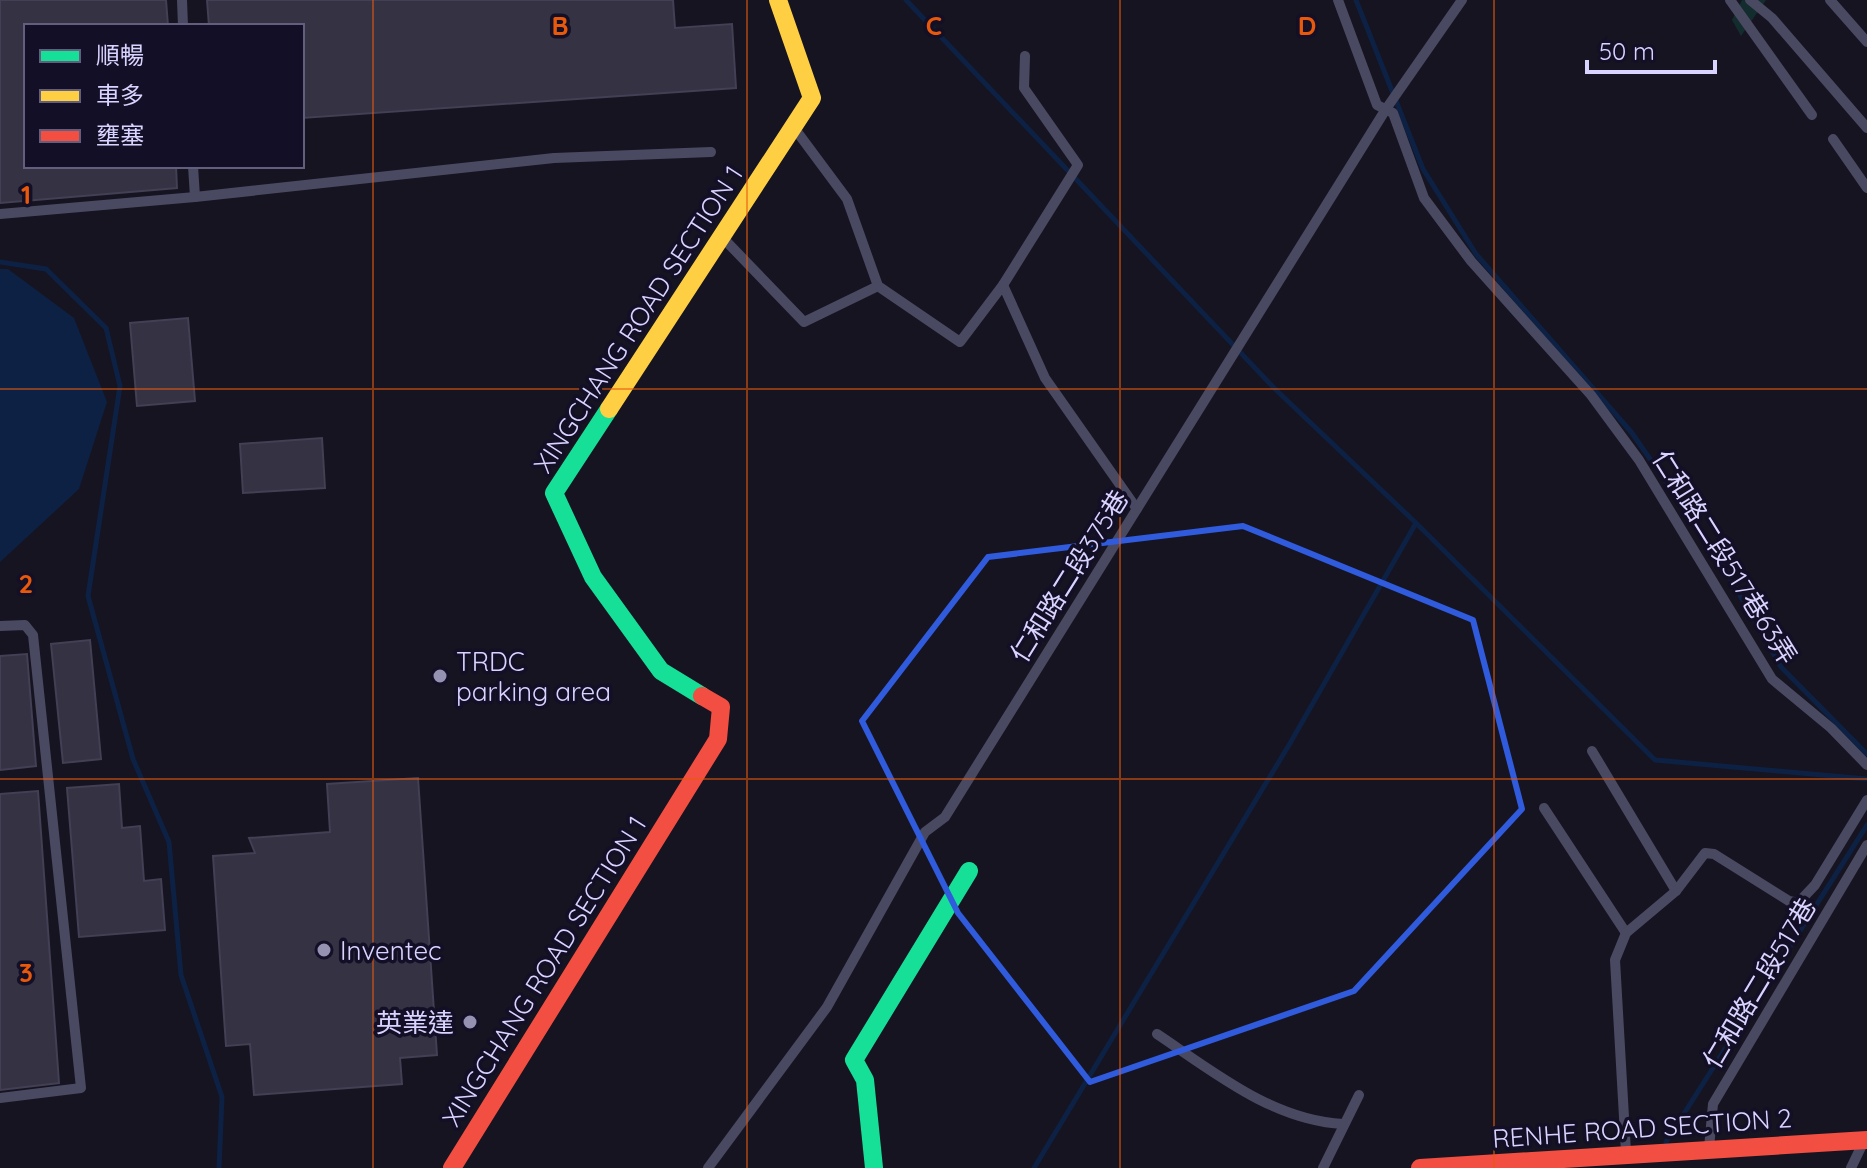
<svg xmlns="http://www.w3.org/2000/svg" width="1867" height="1168" font-family="Quicksand,'Noto Sans TC',sans-serif">
	<style>
		.green { fill: #132c2d }
		.water { fill: #0d2144 }
		.lines { fill: none; stroke-linecap: round; stroke-linejoin: round }
		.stream { stroke: #0d2144; stroke-width: 5 }
		.building { fill: #343243; stroke: #433f54; stroke-width: 2 }
		.lane { stroke: #4a4962; stroke-width: 10 }
		.fast { stroke: #16e098; stroke-width: 18 }
		.slow { stroke: #ffcf43; stroke-width: 18 }
		.jam { stroke: #f24e42; stroke-width: 18 }
		.marked { fill: none; stroke: #305bdc; stroke-width: 6; stroke-linejoin: round }
		.grid { fill: none; stroke: #e8590c; stroke-width: 2; stroke-opacity: 0.55 }
		.poi-dot { fill: #9591b1; stroke: #130f26; stroke-width: 3 }
		.labels { text-anchor: middle; dominant-baseline: central; stroke-width: 7; stroke-linejoin: round; paint-order: stroke }
		.street-label { font-size: 26px; fill: #d9d4ff; stroke: #130f26 }
		.poi-label { font-size: 26px; fill: #d9d4ff; stroke: #130f26; text-anchor: start }
		.grid-label { font-size: 26px; text-anchor: middle; font-weight: bold; fill: #e8590c; stroke: #130f26; stroke-width: 7; stroke-linejoin: round; paint-order: stroke }
	</style>
	<rect width="100%" height="100%" fill="#161421"/>
	<!-- green -->
	<path class="green" d="M1742,0H1766L1741,36L1732,20Z"/>
	<!-- water -->
	<path class="water" d="M0,269H8L74,318L107,402L79,489L0,562Z"/>
	<g class="lines">
		<!-- stream -->
		<g class="stream">
			<path d="M906,0L1274,388L1416,523L1655,760L1867,779"/>
			<path d="M1356,0L1423,169L1476,254L1632,433L1718,557L1781,667L1867,754"/>
			<path d="M0,262L46,269L106,328L120,386L88,596L133,759L169,842L181,975L222,1097L219,1168"/>
			<path d="M1666,1142L1867,825"/>
			<path d="M1034,1168L1289,745L1416,523"/>
		</g>
	</g>
	<!-- building -->
	<g class="building">
		<path d="M0,0H166L168,26H26V166H176L177,188L0,203Z"/>
		<path d="M207,0H673L675,28L732,24L736,88L302,118V26H209Z"/>
		<path d="M188,318L195,401L137,406L130,323Z"/>
		<path d="M322,438L325,488L243,493L240,444Z"/>
		<path d="M90,640L101,759L63,763L51,644Z"/>
		<path d="M27,654L36,766L0,770V656Z"/>
		<path d="M418,778L437,1055L400,1058L402,1084L254,1095L250,1044L226,1046L213,856L255,853L249,838L330,832L327,784Z"/>
		<path d="M119,784L122,828L140,826L144,881L161,879L165,930L79,937L67,788Z"/>
		<path d="M38,791L59,1083L0,1090V794Z"/>
	</g>
	<g class="lines">
		<!-- lane -->
		<g class="lane">
			<path d="M182,0L183,26"/>
			<path d="M1338,0L1377,105L1393,113L1424,198L1471,261L1591,395L1639,460L1772,679L1831,728L1867,765"/>
			<path d="M1730,0L1812,115"/>
			<path d="M1750,0L1772,18L1867,128"/>
			<path d="M1830,0L1867,42"/>
			<path d="M795,129L847,199L878,286L960,342L1003,285L1078,165L1024,88L1025,56"/>
			<path d="M1833,139L1867,188"/>
			<path d="M193,166L195,197"/>
			<path d="M0,214L195,197L554,158L711,152"/>
			<path d="M724,239L804,322L878,286"/>
			<path d="M1003,285L1045,378L1137,509"/>
			<path d="M0,626L25,625L33,635L81,1088L0,1098"/>
			<path d="M1592,751L1676,891"/>
			<path d="M1544,808L1626,933"/>
			<path d="M1157,1034C1214,1072 1272,1120 1343,1124"/>
			<path d="M1709,1148L1713,1104L1867,845"/>
			<path d="M1626,1152L1615,960L1626,933L1676,891L1705,853L1714,854L1789,901L1798,903L1815,885L1867,800"/>
			<path d="M708,1168L827,1007L925,832L945,817L1386,109L1462,0"/>
			<path d="M1323,1168L1359,1095"/>
			<path d="M1851,1168L1862,1145"/>
		</g>
		<!-- fast -->
		<g class="fast">
			<path d="M609,409L554,493L593,577L661,671L702,696"/>
			<path d="M874,1168L865,1080L854,1060L969,871"/>
		</g>
		<!-- slow -->
		<path class="slow" d="M609,409L812,98L778,0"/>
		<!-- jam -->
		<g class="jam">
			<path d="M452,1168L718,739L721,707L702,696"/>
			<path d="M1420,1168L1867,1140"/>
		</g>
	</g>
	<!-- marked area -->
	<path class="marked" d="M1243,526L1473,620L1522,809L1354,991L1090,1082L958,913L862,721L988,557Z"/>
	<!-- grid -->
	<path class="grid" d="M373,0V1168M747,0V1168M1120,0V1168M1494,0V1168M0,389H1867M0,779H1867"/>
	<!-- markers -->
	<g class="poi-dot">
		<circle cx="440" cy="676" r="8"/>
		<circle cx="324" cy="950" r="8"/>
		<circle cx="470" cy="1022" r="8"/>
	</g>
	<g class="labels">
		<!-- street labels -->
		<g class="street-label">
			<text transform="translate(638 319) rotate(-57)">XINGCHANG ROAD SECTION 1</text>
			<text transform="translate(1725 557) rotate(58)">仁和路二段517巷63弄</text>
			<text transform="translate(1069 576) rotate(-58)">仁和路二段375巷</text>
			<text transform="translate(544 971) rotate(-58)">XINGCHANG ROAD SECTION 1</text>
			<text transform="translate(1759 983) rotate(-59)">仁和路二段517巷</text>
			<text transform="translate(1642 1128) rotate(-4)">RENHE ROAD SECTION 2</text>
		</g>
		<!-- poi labels -->
		<g class="poi-label">
			<text x="456" y="661">TRDC<tspan x="456" dy="30">parking area</tspan></text>
			<text x="340" y="950">Inventec</text>
			<text x="454" y="1022" text-anchor="end">英業達</text>
		</g>
	</g>
	<g class="grid-label">
		<text x="560" y="35">B</text>
		<text x="934" y="35">C</text>
		<text x="1307" y="35">D</text>
		<text x="26" y="204">1</text>
		<text x="26" y="593">2</text>
		<text x="26" y="982">3</text>
	</g>
	<!-- legend -->
	<rect x="24" y="24" width="280" height="144" fill="#130f26" stroke="#625e7d" stroke-width="2"/>
	<rect x="40" y="50" width="40" height="12" fill="#16e098" stroke="#625e7d" stroke-width="2"/>
	<text x="96" y="64" font-size="24" fill="#d9d4ff">順暢</text>
	<rect x="40" y="90" width="40" height="12" fill="#ffcf43" stroke="#625e7d" stroke-width="2"/>
	<text x="96" y="104" font-size="24" fill="#d9d4ff">車多</text>
	<rect x="40" y="130" width="40" height="12" fill="#f24e42" stroke="#625e7d" stroke-width="2"/>
	<text x="96" y="144" font-size="24" fill="#d9d4ff">壅塞</text>
	<!-- scale -->
	<path d="M1587 60v12h128v-12" fill="none" stroke="#d9d4ff" stroke-width="4"/>
	<text x="1599" y="60" font-size="24" fill="#d9d4ff" stroke="#130f26" stroke-width="6" paint-order="stroke">50 m</text>
</svg>
